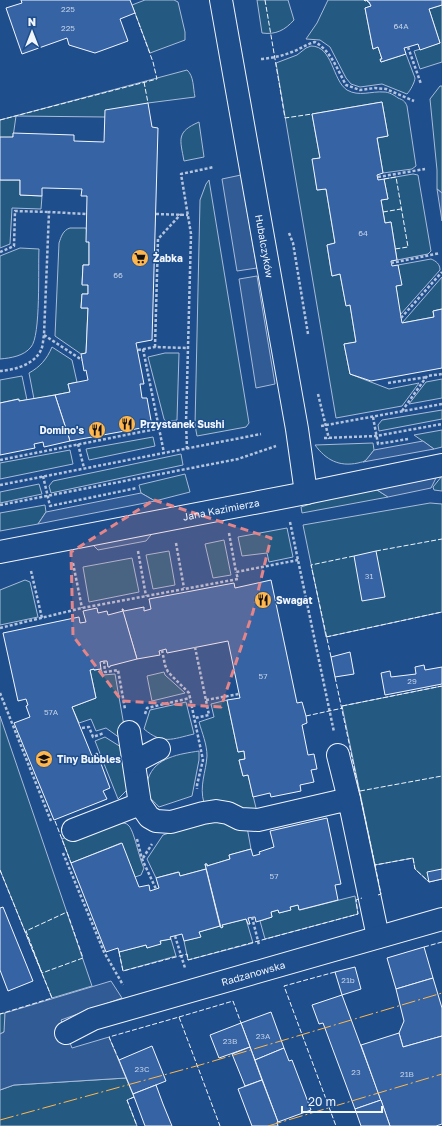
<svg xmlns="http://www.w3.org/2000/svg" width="442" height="1126" font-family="'Golos Text',sans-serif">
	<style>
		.green { fill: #245a82; stroke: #a8bbd7 }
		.parking { fill: #305b95; stroke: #a8bbd7 }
		.building { fill: #3563a3; stroke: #f2f6ff }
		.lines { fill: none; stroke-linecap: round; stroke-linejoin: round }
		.street-casing { stroke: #f2f6ff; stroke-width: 24 }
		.secondary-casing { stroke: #f2f6ff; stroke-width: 24 }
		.path { stroke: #b3c4dc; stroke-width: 2.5; stroke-dasharray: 3 2; stroke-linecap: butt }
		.street { stroke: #1f4e8c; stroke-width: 22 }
		.secondary { stroke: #1f4e8c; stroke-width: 22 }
		.fence { stroke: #f2f6ff; stroke-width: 1; stroke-dasharray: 5 2; stroke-linecap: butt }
		.power { stroke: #ffb74d; stroke-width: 1; stroke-dasharray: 14 3 2 3; stroke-linecap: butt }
		.marked { fill: #e38589; fill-opacity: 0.2; stroke: #e38589; stroke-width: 3; stroke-dasharray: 8 5; stroke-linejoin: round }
		.labels { text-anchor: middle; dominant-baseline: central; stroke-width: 3; stroke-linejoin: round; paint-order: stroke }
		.number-label { font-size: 8px; fill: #c3d1e8 }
		.street-label { font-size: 10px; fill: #f2f6ff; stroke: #1f4e8c }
		.poi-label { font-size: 10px; font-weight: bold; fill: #f2f6ff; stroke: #1f4e8c; text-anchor: start }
	</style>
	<rect width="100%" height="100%" fill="#1f4e8c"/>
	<!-- green -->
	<g class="green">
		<path d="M145,0H174L178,2L185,32V40L150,53L132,5Z"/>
		<path d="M257,0H288L294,20C285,30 276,35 262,33Z"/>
		<path d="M328,0H364L365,1L367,0L368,2H369L371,6L365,8L373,49L378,47L382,59L380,60L381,62L406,54L415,78C415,82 410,91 407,94L382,84L360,87L351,84L346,78L330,47L320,40L306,39L317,23Z"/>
		<path d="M442,5V62L420,69L414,51L440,43L429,9Z"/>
		<path d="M311,46C333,46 332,80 347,90C359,97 371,91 384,92C389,92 394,95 398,98C403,100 405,101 407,106L416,166L412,169L383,173L377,138L388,136L382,102L312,114L320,158L313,159L317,190L326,189L335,243L327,245L332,276L340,274L346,305H350L356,342L344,344L350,374L389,389L419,383L402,406L336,418L276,63L297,55L306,48Z"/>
		<path d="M187,70C194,76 193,88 195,97L148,103L105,117L16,116L13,137L0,150V120Z"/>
		<path d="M440,86H442V193L437,189V170L430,99Z"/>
		<path d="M199,122L204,157L184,161C180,139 176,132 199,122Z"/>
		<path d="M413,174L418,175L431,251L428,254L397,260L391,222L385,223L381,200L388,199L384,179Z"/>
		<path d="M0,180H20V195L42,196L41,209L12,208L10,244L0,248Z"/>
		<path d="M209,180L249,423L246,427L197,436L195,425L200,200L206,184Z"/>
		<path d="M70,228H86L89,242V265H83L82,284L88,285V294H82L81,308H88L86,353L81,354L55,336L59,243C61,237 63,230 70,228Z"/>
		<path d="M20,248L39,249C38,267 41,336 31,347C24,356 11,358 0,359V256Z"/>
		<path d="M431,259C436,261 440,264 440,270L400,315L396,286L401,285L398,265Z"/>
		<path d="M442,277V309L433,311L434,317L402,323Z"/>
		<path d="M52,347L72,360L77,382L68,384L70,392L34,399L29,373C40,367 47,359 52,347Z"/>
		<path d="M165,353H179L177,420L166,422L164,419L148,357Z"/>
		<path d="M22,376L27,400L19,401L18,399L0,403V380Z"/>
		<path d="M442,379V398L409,404L426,382Z"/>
		<path d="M442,410V419L379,431L378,425L382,420Z"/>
		<path d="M442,430V447L434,449L414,435Z"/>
		<path d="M153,437L155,446L89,460L86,449Z"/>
		<path d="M373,443L374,450C372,453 369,457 367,460C364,462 361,462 358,463C339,467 326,460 315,445Z"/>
		<path d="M70,450L73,464L0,479V463Z"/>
		<path d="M181,454L183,465L51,493L49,486L53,481Z"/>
		<path d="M185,474L190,492L155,501L141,493L139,485Z"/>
		<path d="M442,476V491L434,490L433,487Z"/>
		<path d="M39,484L42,494L0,503V492Z"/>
		<path d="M374,488L388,497L302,513L301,507L329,498Z"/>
		<path d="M430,503L442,504V612L326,637L303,525Z"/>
		<path d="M45,505L46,512L38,524L0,531V513Z"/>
		<path d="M287,528L293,557L269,562L267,553L242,556L238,537Z"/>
		<path d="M224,540L231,575L213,578L205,544Z"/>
		<path d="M169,551L175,585L153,589L146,555Z"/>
		<path d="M132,558L139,592L89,602L83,567Z"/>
		<path d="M25,580L30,582L38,617L0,625V590Z"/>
		<path d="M94,669V670L101,669L103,675L115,674L127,743L106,728L96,731L91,719L79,723L72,707L96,698L90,670Z"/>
		<path d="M164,672L165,675L185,693L152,701L147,676Z"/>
		<path d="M442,686V879L429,882L415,869L413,858L375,865L342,706Z"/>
		<path d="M227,700L238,752L244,751L245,759L239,760L243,776L248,775L257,812L204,803C199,786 206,772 207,756C207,744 202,733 199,722L214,717L211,704Z"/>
		<path d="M186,702L194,734C172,739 163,745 144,729L150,710Z"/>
		<path d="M0,716L92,986L52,998L0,870Z"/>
		<path d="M105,737L129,752L128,789L118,799L95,741Z"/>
		<path d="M199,751V760L192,796L159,807C156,803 150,799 148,795C147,790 147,784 148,779C155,757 180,754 199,751Z"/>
		<path d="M211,819L247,827L251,849L229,855L230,859L207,866V864H205L206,869L180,876L178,872L156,878L147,859L163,835Z"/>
		<path d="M122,823C124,823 126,823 128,825C134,829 139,859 144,868L141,875L135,877L121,843L71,863L62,839L70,835Z"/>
		<path d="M355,896L358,914L265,939L260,921L272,917L271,912L278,910L279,913L290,910V907L298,905L300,910Z"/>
		<path d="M246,919L253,943L188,960L184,941L200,937L199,932L220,926L223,927L222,925Z"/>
		<path d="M171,939L176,956L123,971L119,952L146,945L147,948L161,943L160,941Z"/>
		<path d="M5,1013L6,1026L4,1032L0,1034V1014Z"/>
		<path d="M126,1078L134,1097L127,1100L137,1126H0V1090L14,1085Z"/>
	</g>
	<!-- parking -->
	<g class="parking">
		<path d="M241,175L257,268L237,271L222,179Z"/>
		<path d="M437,189L442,193V221Z"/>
		<path d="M257,276L275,384L256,388L239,279Z"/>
		<path d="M423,441L434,449L363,462L366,460L374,450Z"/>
		<path d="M437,476L431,488L388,497L374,488Z"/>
		<path d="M141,493L155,501L38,524L46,512Z"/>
		<path d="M155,530L146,541L98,550L90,542Z"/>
		<path d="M111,981L122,998L61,1020L72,1048L109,1037L126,1078L14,1085L0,1090V1034L4,1032L5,1013Z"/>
	</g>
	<!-- building -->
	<g class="building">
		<path d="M21,0H130L135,13L120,19L128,41L95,53L69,45L67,38L22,54L6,8L22,3Z"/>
		<path d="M364,0H442V5L429,9L440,43L420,50L418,44L408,47L404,48L406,54L381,62L380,59H382L378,47L373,49L365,8L371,6L369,2H368L367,0L365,1Z"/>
		<path d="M382,102L388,136L377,138L383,173L377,175L378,180L384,179L388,199L381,200L385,223L391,222L397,260L391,261L392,266L398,265L402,285L396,286L402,323L434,317L433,311L442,309V368L371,381L350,374L344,344L356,342L350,305L346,306L340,274L332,276L327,245L335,243L326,189L317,190L312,159L320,158L312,114Z"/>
		<path d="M148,103L152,127L158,128L152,340L136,343L144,384H140L142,398H147L152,426L70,441L55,395L70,392L68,384L88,380L86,370L84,371L81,354L86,353L88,308H81L82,294H88V285H82L83,265H89V242H86L87,196H81L82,189L45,188H42V196L20,195V180H0V137H13V133L74,135V141L104,142L105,110Z"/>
		<path d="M55,395L70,441L44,447L43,442L34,444L35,448L0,455V403L19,399V401Z"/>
		<path d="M376,551L385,597L362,601L354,556Z"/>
		<path d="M271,580L297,703L302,702L306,716L307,723L302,725L308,755L314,754L317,769L311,770L314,782L300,785L301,791L271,797L270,793L253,797L248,775L243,776L239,760L245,759L244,751L238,752L227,700L240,698L228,641L167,653L166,649L159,651L160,655L137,659L122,609H123L124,611L144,607V611L151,609L149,599L234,583L235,588Z"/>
		<path d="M97,608L98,613L107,611L108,615L123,611L137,659L110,666V667H108L107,661H104L100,662L101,669L94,670V669L90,670L96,698L72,707L92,756L97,753L110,788L103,791L107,799L54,820L14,723L30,717L26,706L28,705L26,699L18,701L3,633L79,617L80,623L86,622L83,611Z"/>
		<path d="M350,652L354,674L335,677L331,657Z"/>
		<path d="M424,665L425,670L442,667V684L385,695L381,673L390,671L391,677L416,674L415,667Z"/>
		<path d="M327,818L341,884L335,885L338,900L299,910L298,905L290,907L291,910L279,913L278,910L271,912L272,917L256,922L255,917L248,918L250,924H248L246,919L222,925L223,927L221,928L205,864H207V866L230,859L229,855L251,849L253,856L260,854L259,852L274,847L270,831Z"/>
		<path d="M122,843L139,887L149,885L150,891L159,888L156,878L179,872L180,876L206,869L220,926L199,932L201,937L184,941L182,934L170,937L171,939L160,941L161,944L147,948L146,945L119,952L118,948L106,952L71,863Z"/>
		<path d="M442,869V879L429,882L427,872Z"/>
		<path d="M3,907L33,981L8,991L0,970V908Z"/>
		<path d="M424,947L433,978L396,989L387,958Z"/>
		<path d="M355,967L361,989L342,995L335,972Z"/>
		<path d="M433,978L442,1008V1036L403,1047L399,1033L404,1021L396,989Z"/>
		<path d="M342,995L381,1100L355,1109L323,1023L319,1024L312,1005Z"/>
		<path d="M271,1012L284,1048L255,1060L241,1023Z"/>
		<path d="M241,1023L250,1047L219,1058L210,1035Z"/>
		<path d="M399,1033L403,1047L442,1036V1124L436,1126H390L361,1045Z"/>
		<path d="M152,1046L166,1081L133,1094L119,1060Z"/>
		<path d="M250,1047L262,1080L245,1086L232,1054Z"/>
		<path d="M284,1048L289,1061L292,1060L311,1110L278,1122L255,1060Z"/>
		<path d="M262,1080L278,1122H277L278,1126H252L238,1089Z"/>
		<path d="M156,1085L163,1104L172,1126H145L133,1094Z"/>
		<path d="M381,1100L390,1126H361L355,1109Z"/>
	</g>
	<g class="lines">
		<!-- street casing -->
		<g class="street-casing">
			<g id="street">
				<path id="s1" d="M0,552L306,493"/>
				<path d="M129,732L140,804L149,817L156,821L171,822L203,813L216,811L228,813L240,819L258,820L349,799L378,937"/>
				<path d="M338,755L349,799"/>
				<path d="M134,762L159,749"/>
				<path d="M73,830L140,804"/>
				<path id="s2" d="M66,1033L93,1019L442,919"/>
			</g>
		</g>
		<!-- secondary casing -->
		<g class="secondary-casing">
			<g id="secondary">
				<path id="s3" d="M221,0L297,429L306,493L442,465"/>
			</g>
		</g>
		<!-- path -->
		<g class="path">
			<path d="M408,47L421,84"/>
			<path d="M261,59C272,58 282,56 292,52C300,49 307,44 315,42C331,51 337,69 346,85L360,90L375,88L386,89L414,101"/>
			<path d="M378,177L425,169"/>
			<path d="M156,214L188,215"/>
			<path d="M289,233L293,243L308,334"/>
			<path d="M0,252L14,246L15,211L49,212"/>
			<path d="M391,263L440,253"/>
			<path d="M401,318L442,272"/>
			<path d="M44,335L82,360"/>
			<path d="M155,347L158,239L181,214"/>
			<path d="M143,349L164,453"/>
			<path d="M138,350L155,347L188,348"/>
			<path d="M0,371C14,370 34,365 41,350C43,346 43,340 44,335L49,212L87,214"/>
			<path d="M388,383L427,377"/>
			<path d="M318,394L329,439"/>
			<path d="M402,411L427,376L442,374"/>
			<path d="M373,417L378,444L408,439"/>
			<path d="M321,426L442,404"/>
			<path d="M324,438L376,436L442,424"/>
			<path d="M78,444L84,468"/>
			<path d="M187,449L186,423L191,234L181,174L214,167"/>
			<path d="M0,460L186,423"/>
			<path d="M43,476L50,506L137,488"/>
			<path d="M0,485L261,434"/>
			<path d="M0,505L238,459L276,446"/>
			<path d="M290,522L334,732"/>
			<path d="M229,533L236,572L298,560"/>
			<path d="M176,543L184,588"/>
			<path d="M138,551L146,596"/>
			<path d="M73,563L82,608"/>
			<path d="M31,571L42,618"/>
			<path d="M0,628L82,608L238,579L236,572"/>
			<path d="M195,647L209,715L195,718"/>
			<path d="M162,650L165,665L168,672L189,693L203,760L197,785V789"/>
			<path d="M104,661L105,672L118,670L125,709"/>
			<path d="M0,693L51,821"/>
			<path d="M206,700L239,694"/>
			<path d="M145,714L147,708L190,698"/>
			<path d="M82,728L89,727L93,737L104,733"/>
			<path d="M137,839L142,859L156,889"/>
			<path d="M63,853L104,952L123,985"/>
			<path d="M143,858L152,844"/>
			<path d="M252,917L259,945"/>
			<path d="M175,936L185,968"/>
		</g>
		<!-- street -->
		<use href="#street" class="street"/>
		<!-- secondary -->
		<use href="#secondary" class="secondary"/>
		<!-- fence -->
		<g class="fence">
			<path d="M265,0L285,118L312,114"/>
			<path d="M144,82L148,103"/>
			<path d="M0,120L157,79L153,62L135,13"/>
			<path d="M384,179L396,177L408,247L395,249"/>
			<path d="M383,212L401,209"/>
			<path d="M376,551L442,539"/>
			<path d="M326,637L442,612"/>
			<path d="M331,657L311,565L354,556"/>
			<path d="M335,677L375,865L413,858L415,869L429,882"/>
			<path d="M342,706L442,686"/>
			<path d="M306,716L343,708"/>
			<path d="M360,791L442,776"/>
			<path d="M55,821L71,863"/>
			<path d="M375,865L381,894L378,895"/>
			<path d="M0,870L52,998L0,1014"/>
			<path d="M67,912L83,958L42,973L26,931Z"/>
			<path d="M424,947L442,942"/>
			<path d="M119,952L123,971L187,954L188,960L358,914L356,900L362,898"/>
			<path d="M335,972L284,986L336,1126"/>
			<path d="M179,1017L233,1001L241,1023"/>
			<path d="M119,1060L109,1037L179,1017L220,1126"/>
			<path d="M134,1097L127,1100L137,1126"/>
		</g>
		<!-- power -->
		<g class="power">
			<path d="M0,1120L200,1065L442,993"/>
			<path d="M268,1126L442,1074"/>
		</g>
	</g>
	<!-- marked area -->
	<path class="marked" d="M154,500L271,538L253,612L221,707L122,701L73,636L71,552Z"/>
	<!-- icons -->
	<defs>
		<g id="supermarket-disc" transform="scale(0.9)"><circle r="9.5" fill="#ffb74d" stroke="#1f4e8c"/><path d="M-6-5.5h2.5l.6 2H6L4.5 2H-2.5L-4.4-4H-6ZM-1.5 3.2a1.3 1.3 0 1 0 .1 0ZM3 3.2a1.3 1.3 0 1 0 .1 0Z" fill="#111"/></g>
		<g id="restaurant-disc" transform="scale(0.9)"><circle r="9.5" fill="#ffb74d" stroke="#1f4e8c"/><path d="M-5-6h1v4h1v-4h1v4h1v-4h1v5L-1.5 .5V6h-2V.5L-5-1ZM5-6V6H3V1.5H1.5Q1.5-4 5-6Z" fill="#111"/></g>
		<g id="school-disc" transform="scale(0.9)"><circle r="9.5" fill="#ffb74d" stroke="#1f4e8c"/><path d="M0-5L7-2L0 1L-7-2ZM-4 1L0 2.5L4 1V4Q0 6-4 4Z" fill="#111"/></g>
	</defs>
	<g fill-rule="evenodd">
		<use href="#supermarket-disc" x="140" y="258"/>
		<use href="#restaurant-disc" x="127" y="424"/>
		<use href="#restaurant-disc" x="97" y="430"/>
		<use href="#restaurant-disc" x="263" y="600"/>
		<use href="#school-disc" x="44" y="759"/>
	</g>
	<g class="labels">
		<!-- number labels -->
		<g class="number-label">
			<text x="68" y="9">225</text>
			<text x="401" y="26">64A</text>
			<text x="68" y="28">225</text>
			<text x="363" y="233">64</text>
			<text x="118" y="275">66</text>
			<text x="369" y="576">31</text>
			<text x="263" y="676">57</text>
			<text x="412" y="681">29</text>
			<text x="51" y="712">57A</text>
			<text x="274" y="876">57</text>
			<text x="348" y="980">21b</text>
			<text x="263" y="1036">23A</text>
			<text x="230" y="1041">23B</text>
			<text x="142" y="1069">23C</text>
			<text x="356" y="1072">23</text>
			<text x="407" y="1074">21B</text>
		</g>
		<!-- street labels -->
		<g class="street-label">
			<text stroke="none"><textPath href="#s3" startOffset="250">Hubalczyków</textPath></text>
			<text stroke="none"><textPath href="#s1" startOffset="225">Jana Kazimierza</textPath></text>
			<text stroke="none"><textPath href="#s2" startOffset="197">Radzanowska</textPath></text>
		</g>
		<!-- poi labels -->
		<g class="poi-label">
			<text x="153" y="258">Żabka</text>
			<text x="140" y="424">Przystanek Sushi</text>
			<text x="84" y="430" text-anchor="end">Domino's</text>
			<text x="276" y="600">Swagat</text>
			<text x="57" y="759">Tiny Bubbles</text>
		</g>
	</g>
	<!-- north arrow -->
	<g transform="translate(32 32)" stroke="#1f4e8c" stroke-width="3" paint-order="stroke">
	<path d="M0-3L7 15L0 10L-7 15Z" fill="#f2f6ff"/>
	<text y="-6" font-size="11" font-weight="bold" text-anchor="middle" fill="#f2f6ff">N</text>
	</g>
	<!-- scale -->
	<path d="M302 1106v6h80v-6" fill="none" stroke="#f2f6ff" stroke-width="2"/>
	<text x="308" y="1106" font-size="12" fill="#f2f6ff" stroke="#1f4e8c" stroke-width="3" paint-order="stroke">20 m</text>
</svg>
